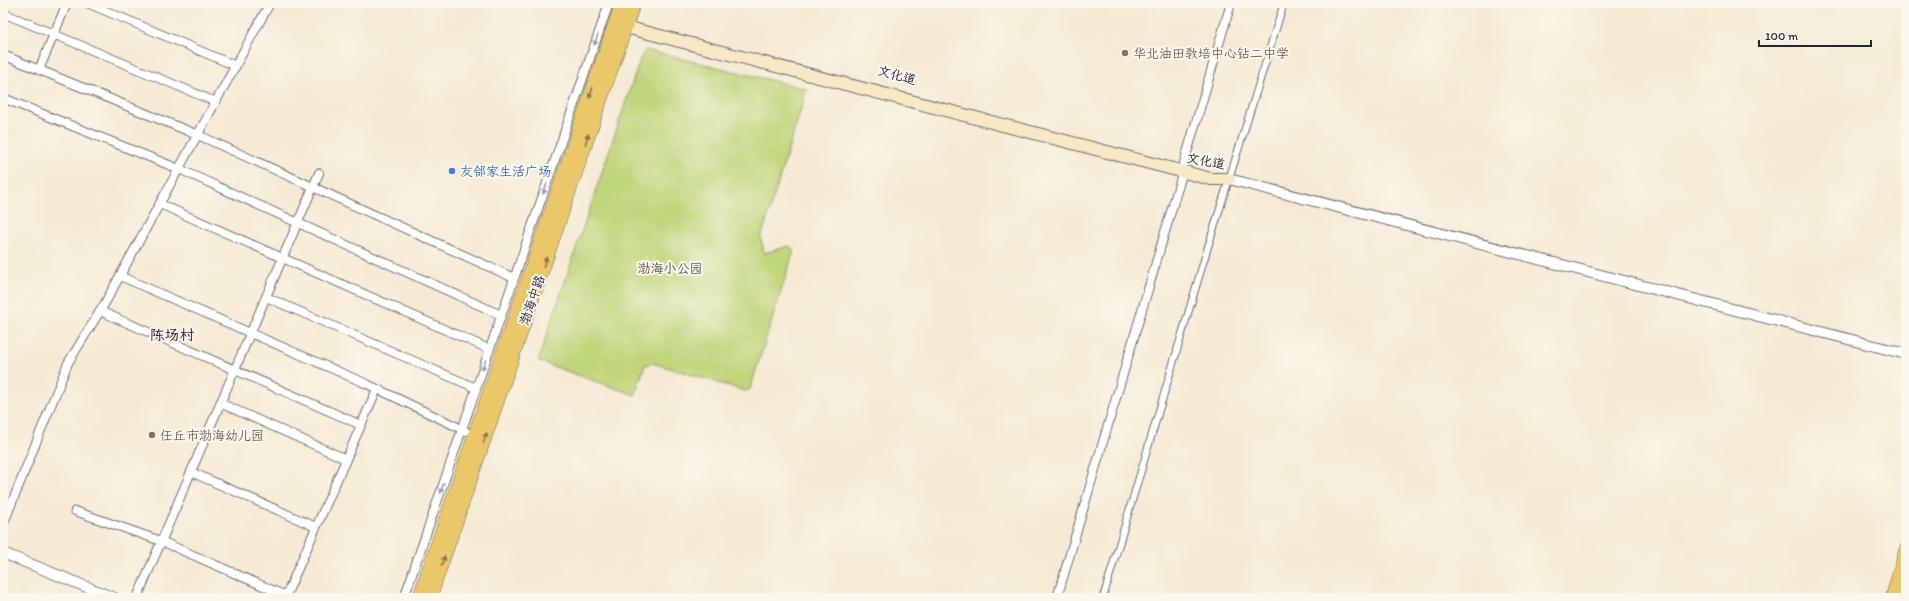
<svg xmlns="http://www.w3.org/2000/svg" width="1909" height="601" font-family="Itim,'LXGW WenKai TC',sans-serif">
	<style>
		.green { fill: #c0d67a; stroke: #717c5a }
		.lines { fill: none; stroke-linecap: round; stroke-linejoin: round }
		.pedestrian-casing { stroke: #6c6870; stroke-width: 8 }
		.minor-casing { stroke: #6c6870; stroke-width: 10 }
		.tertiary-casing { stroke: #6c6870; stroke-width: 12 }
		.secondary-casing { stroke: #6c6870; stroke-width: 14 }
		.primary-casing { stroke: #6c6870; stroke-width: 14 }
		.pedestrian { stroke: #fff; stroke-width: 6 }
		.minor { stroke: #fff; stroke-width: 8 }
		.tertiary { stroke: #fff; stroke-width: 10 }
		.secondary { stroke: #f7e9c3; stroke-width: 12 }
		.primary { stroke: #eac769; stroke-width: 13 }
		.oneway { fill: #9c9ca7 }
		.oneway2 { fill: #867452 }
		.education-dot { fill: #8d6e63; stroke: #fbf7ec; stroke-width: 1.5 }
		.shop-dot { fill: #3f7fe0; stroke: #fbf7ec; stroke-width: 1.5 }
		.labels { text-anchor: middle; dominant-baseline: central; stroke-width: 4; stroke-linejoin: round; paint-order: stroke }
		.education-label { font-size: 13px; fill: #785e54; stroke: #fbf7ec; text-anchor: start }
		.street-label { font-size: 13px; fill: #22223b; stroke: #fbf7ec }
		.shop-label { font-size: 13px; fill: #366cbe; stroke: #fbf7ec; text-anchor: start }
		.park-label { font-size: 13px; fill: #51584e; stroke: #fbf7ec }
		.quarter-label { font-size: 15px; fill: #22223b; stroke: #fbf7ec }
	</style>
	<rect width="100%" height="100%" fill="#fbf7ec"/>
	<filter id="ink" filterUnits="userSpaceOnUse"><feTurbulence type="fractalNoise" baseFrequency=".025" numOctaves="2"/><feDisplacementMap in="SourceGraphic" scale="8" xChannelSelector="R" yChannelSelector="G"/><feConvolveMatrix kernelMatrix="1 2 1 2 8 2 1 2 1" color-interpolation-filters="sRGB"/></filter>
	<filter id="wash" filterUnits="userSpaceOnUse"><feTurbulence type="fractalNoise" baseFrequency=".012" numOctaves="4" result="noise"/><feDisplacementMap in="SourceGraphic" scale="16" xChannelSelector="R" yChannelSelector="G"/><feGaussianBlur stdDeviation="0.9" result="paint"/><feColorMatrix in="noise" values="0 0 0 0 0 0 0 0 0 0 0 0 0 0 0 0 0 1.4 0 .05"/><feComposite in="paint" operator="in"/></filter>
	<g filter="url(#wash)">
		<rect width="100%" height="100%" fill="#f5ead3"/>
		<!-- green -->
		<path class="green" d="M646,50L807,89L761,238L764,253L789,246L794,250L750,389L745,391L653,363L645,365L635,395L538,361L641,57Z"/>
	</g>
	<g filter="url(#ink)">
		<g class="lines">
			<!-- pedestrian casing -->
			<g class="pedestrian-casing">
				<path id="pedestrian" d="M1103,598L1207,250L1284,3"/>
			</g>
			<!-- minor casing -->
			<g class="minor-casing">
				<g id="minor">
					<path d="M87,3L236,66"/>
					<path d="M3,13L216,102"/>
					<path d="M3,55L198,135L514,278"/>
					<path d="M39,70L67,3"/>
					<path d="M3,98L179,169L501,315"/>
					<path d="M1184,163L1231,3"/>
					<path d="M160,204L489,349"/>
					<path d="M120,276L367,384L466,431"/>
					<path d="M266,297L476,388"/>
					<path d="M100,311L361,425"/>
					<path d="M220,403L346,459"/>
					<path d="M191,472L316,527"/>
					<path d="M75,511L161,541L286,596"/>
					<path d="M3,525L68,363L105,303L270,3"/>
					<path d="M137,598L319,173"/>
					<path d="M285,598L377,389"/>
					<path d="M404,598L609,3"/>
					<path d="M1057,598L1183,171"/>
				</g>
			</g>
			<!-- tertiary casing -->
			<g class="tertiary-casing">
				<g id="tertiary">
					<path d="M1229,179L1906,354"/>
					<path d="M3,553L114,598"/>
				</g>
			</g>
			<!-- secondary casing -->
			<g class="secondary-casing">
				<path id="secondary" d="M618,25L1211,179H1229"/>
			</g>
			<!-- primary casing -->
			<g class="primary-casing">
				<g id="primary">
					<path d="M419,598L622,3"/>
					<path d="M430,598L634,3"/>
					<path d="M1892,598L1906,549"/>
					<path d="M1905,598L1906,595"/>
				</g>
			</g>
			<!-- pedestrian -->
			<use href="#pedestrian" class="pedestrian"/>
			<!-- minor -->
			<use href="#minor" class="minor"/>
			<!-- tertiary -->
			<use href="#tertiary" class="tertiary"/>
			<!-- secondary -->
			<use href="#secondary" class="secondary"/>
			<!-- primary -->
			<use href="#primary" class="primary"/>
		</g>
		<!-- one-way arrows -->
		<defs><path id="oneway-solid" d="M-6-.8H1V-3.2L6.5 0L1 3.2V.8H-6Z"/></defs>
		<g class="oneway">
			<use href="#oneway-solid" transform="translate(596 40) rotate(109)"/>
			<use href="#oneway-solid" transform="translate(545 189) rotate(109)"/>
			<use href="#oneway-solid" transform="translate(484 365) rotate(109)"/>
			<use href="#oneway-solid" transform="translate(442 488) rotate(109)"/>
		</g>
		<g class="oneway2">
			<use href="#oneway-solid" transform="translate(591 93) rotate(109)"/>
			<use href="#oneway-solid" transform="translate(587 139) rotate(-71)"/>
			<use href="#oneway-solid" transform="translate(545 262) rotate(-71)"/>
			<use href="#oneway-solid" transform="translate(485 438) rotate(-71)"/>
			<use href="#oneway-solid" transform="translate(443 561) rotate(-71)"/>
		</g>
	</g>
	<!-- markers -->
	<g class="education-dot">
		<circle cx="1125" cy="53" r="4"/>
		<circle cx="152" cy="435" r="4"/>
	</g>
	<circle class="shop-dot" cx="452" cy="171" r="4"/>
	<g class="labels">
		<!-- education labels -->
		<g class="education-label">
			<text x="1133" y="53">华北油田教培中心钻二中学</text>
			<text x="160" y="435">任丘市渤海幼儿园</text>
		</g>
		<!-- street labels -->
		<g class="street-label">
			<text transform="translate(897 75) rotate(15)">文化道</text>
			<text transform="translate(1206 161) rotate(10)">文化道</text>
			<text transform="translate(532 300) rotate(-71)">渤海中路</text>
		</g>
		<!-- shop labels -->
		<g class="shop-label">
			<text x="460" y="171">友邻家生活广场</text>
		</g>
		<!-- park labels -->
		<g class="park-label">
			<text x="670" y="268">渤海小公园</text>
		</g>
		<!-- quarter labels -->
		<g class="quarter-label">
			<text x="172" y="335">陈场村</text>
		</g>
	</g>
	<!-- margin -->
	<rect width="1909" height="601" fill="none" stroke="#fbf7ec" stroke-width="16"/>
	<!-- scale -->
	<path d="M1759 40v6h112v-6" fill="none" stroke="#22223b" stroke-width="2"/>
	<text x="1765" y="40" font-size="12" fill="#22223b" stroke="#fbf7ec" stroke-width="3" paint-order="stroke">100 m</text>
</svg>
